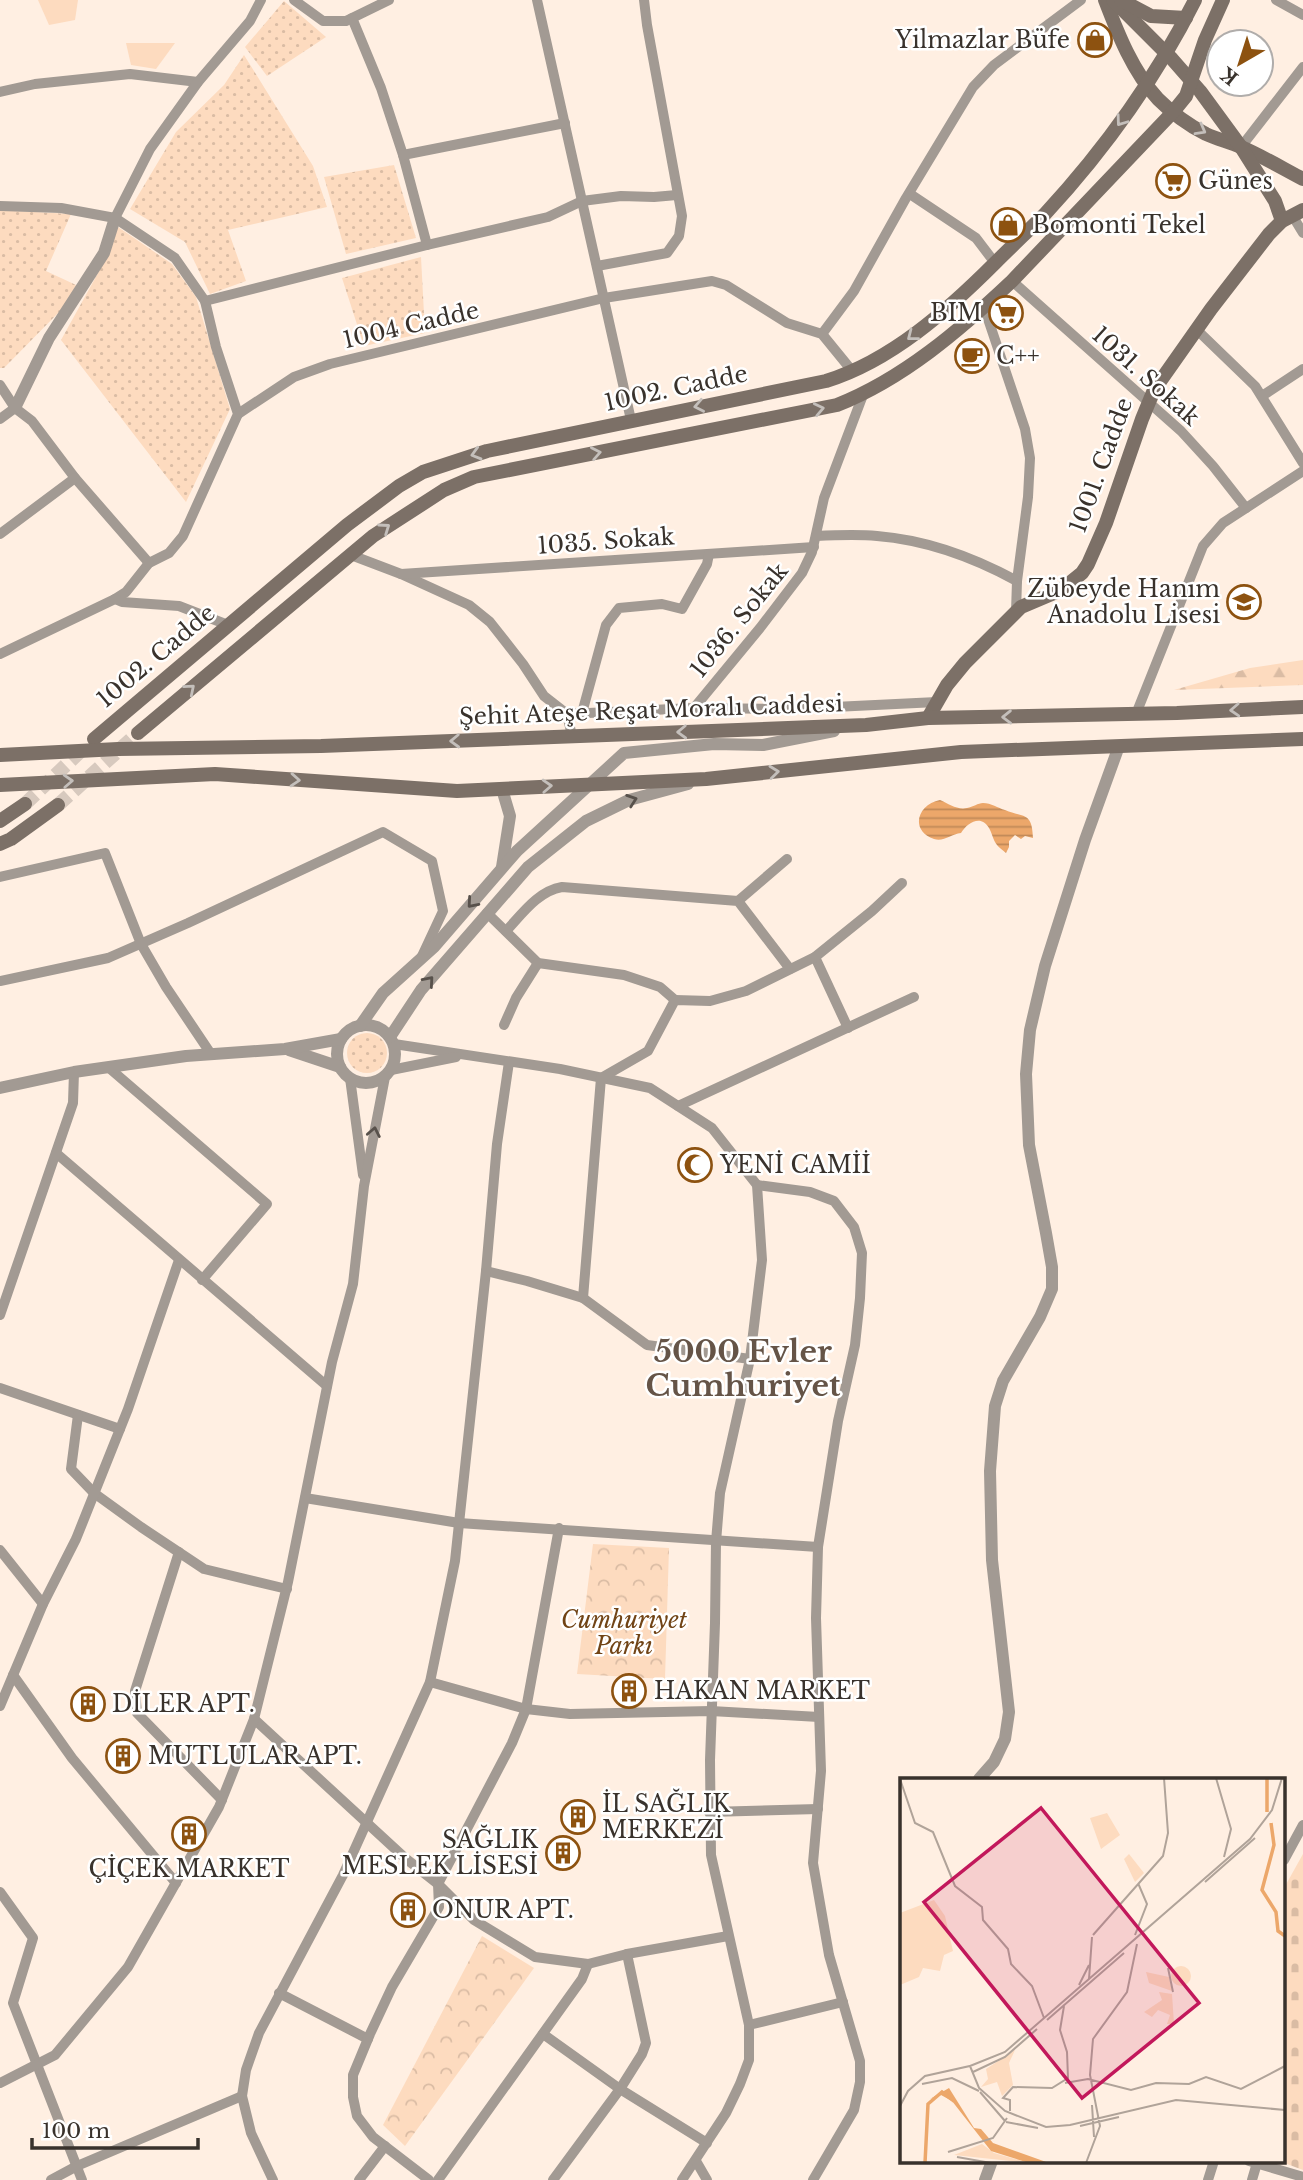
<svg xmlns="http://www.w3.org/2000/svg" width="1303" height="2180" font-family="'Libre Baskerville',serif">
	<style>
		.grass { fill: url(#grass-dots) }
		.forest { fill: url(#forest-firs) }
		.cemetery { fill: url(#cemetery-stones) }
		.park { fill: url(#park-crowns) }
		.garden { fill: #fddbbf }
		.water { fill: url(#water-rules) }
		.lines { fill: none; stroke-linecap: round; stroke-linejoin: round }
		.secondary-tunnel { stroke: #d7c9be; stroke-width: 14; stroke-dasharray: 14 7; stroke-linecap: butt }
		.minor { stroke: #a29a93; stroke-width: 10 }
		.tertiary { stroke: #a29a93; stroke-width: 12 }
		.secondary { stroke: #7c7067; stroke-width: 14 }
		.oneway { stroke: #c4bfbb }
		.oneway2 { stroke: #58514b }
		.labels { text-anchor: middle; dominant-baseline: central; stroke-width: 5; stroke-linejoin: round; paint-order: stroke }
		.poi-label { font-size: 23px; fill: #39322c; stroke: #fff; text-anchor: start }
		.street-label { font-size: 23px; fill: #39322c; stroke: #fff }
		.park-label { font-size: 23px; font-style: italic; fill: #714416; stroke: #fff }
		.district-label { font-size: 30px; font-weight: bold; fill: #655447; stroke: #fff }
		.inset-river { fill: none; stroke: #eca76a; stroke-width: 3.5 }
		.inset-road { fill: none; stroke: #b0a399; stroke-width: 2 }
		.view { fill: #c2185b; fill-opacity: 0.15; stroke: #c2185b; stroke-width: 3.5 }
		.inset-edge { fill: none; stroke: #39322c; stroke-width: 3.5 }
	</style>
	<defs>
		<pattern id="grass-dots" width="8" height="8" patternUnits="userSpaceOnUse" patternTransform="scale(1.75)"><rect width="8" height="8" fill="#fddbbf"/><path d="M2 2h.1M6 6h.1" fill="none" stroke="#dabca4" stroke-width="1.8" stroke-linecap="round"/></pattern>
		<pattern id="forest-firs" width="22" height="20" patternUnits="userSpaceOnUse" patternTransform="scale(1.75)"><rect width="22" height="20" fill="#fddbbf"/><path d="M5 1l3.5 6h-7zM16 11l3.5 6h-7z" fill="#dabca4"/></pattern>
		<pattern id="cemetery-stones" width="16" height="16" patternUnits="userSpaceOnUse" patternTransform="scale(1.75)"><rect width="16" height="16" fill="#fddbbf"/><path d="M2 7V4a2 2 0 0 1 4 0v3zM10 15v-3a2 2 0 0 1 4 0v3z" fill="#dabca4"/></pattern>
		<pattern id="park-crowns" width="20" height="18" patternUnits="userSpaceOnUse" patternTransform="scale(1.75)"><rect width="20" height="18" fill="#fddbbf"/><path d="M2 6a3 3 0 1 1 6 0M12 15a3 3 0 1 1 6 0" fill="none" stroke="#dabca4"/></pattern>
		<pattern id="water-rules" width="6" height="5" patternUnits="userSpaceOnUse" patternTransform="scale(1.75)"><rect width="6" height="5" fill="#eca76a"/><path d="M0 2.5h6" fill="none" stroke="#c08957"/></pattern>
	</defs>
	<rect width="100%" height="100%" fill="#ffefe2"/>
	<!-- grass -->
	<g class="grass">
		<path d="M284,1L326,37L267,76L245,47Z"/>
		<path d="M244,55L313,166L327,207L228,230L246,281L210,294L185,242L130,209L176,132L224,85Z"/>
		<path d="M394,165L416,238L346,254L324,177Z"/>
		<path d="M0,210L71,214L46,271L76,285L65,306L4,368H0Z"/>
		<path d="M118,227L172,264L196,297L230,409L186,502L61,340L108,255Z"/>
		<path d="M421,257L425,333L364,346L342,278Z"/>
		<circle cx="367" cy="1053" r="20"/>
	</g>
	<!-- forest -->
	<path class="forest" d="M1303,660V685L1174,690L1250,668Z"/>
	<!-- cemetery -->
	<path class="cemetery" d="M1303,1854V2170L1279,2161H1284V1888Z"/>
	<!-- park -->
	<g class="park">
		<path d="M593,1544L669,1548L665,1679L577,1674Z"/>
		<path d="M482,1936L534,1968L405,2146L383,2125Z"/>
	</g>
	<!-- garden -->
	<g class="garden">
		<path d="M38,0H78L75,20L49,25Z"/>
		<path d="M126,43H175L156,69L131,65Z"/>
	</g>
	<!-- water -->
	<path class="water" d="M940,800C949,804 957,810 967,808C973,807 978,803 983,803C991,803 998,808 1005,810C1024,818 1032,811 1033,838L1025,836L1021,839L1015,835L1009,841V847L1006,853C1003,850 999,848 997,845C993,840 992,833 989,828C981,814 967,823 961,833C951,834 944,842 934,839C909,830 918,804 940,800Z"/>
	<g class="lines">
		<!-- secondary-tunnel -->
		<g class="secondary-tunnel">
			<path d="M25,804L85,747"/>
			<path d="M58,805L138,733"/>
		</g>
		<!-- minor -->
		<g class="minor">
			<path d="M294,0L323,21H346L389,0"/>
			<path d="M537,0L631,420"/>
			<path d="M1276,0L1303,15"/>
			<path d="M352,18L381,88L403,155L427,245"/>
			<path d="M0,92L35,84L130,74L198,82"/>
			<path d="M1241,147L1303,67"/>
			<path d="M403,155L565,123"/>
			<path d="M910,194L976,238L995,263"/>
			<path d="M0,206L61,208L115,218L175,258L205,301L216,347L238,414L183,536L169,553L149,563L126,592L115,599L0,654"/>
			<path d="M1292,215L1303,233"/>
			<path d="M115,218L150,149L198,82L250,21L261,0"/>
			<path d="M597,266L667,253L679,236L682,216L647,25L644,0"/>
			<path d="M1012,281L1181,431L1213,466L1246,508"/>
			<path d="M205,301L427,245L548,217L582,201L621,196L654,197L677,195"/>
			<path d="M984,307L1025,429L1030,458L1028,497L1017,581L1016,612"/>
			<path d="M1196,329L1255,386L1303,463"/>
			<path d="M822,334L854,291L906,198L973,87L994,65L1081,0"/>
			<path d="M0,385L15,408L32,421L75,478L149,563"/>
			<path d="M1262,396L1303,369"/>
			<path d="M238,414L294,377L330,364L604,298L712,281L726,285L787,323L822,334L853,372"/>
			<path d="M0,419L15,408"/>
			<path d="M0,534L75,478"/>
			<path d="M816,536C836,535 857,534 877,536C927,540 973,557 1017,581"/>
			<path d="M351,555L401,574L469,605L490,622L523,664L544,696L567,714L572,736"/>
			<path d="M401,574L814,547"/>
			<path d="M115,599L122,602L179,606L228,625"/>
			<path d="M694,708L760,628L802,573L812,552L824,498L863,395"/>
			<path d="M582,713L606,625L619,608L662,604L682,609L707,564L709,554"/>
			<path d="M567,714L694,708L793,709L937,702"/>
			<path d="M1136,714L1203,546L1223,523L1303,471"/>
			<path d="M0,877L105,853L141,944L166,987L211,1054"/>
			<path d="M738,901L787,859"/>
			<path d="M487,913L538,963L624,975L660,987L675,1000"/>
			<path d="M506,931C522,914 538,891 562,887L738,901L790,969"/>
			<path d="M815,957L848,1028"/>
			<path d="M0,981L108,958L188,923L383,832L432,861L443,911L422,956"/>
			<path d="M504,1025L516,998L538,963"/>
			<path d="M394,1044L560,1069L650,1088L712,1128L757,1185L762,1260L750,1359L720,1493L716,1542L715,1623L710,1760L711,1855L749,2025V2060L740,2084L726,2113L682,2180"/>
			<path d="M108,1067L267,1204L202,1280"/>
			<path d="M391,1070L456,1057"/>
			<path d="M350,1078L363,1175"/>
			<path d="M678,1106L914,997"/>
			<path d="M56,1153L327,1386"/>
			<path d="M757,1185L810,1192L834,1201L854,1227L862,1253L860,1298L855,1345L838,1421L818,1547L816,1618L821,1771L813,1863L829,1955L860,2061V2082L854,2110L813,2180"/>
			<path d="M486,1271L527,1281L583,1298L647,1345L750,1359"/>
			<path d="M583,1298L601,1078L648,1051L675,1000L710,1001L746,991L815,957L872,911L902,883"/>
			<path d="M0,1315L73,1103L74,1072"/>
			<path d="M0,1388L120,1429"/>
			<path d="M78,1415L71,1469L94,1493L141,1527L204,1569L287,1589"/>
			<path d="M305,1498L459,1523L818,1547"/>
			<path d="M0,1550L43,1604"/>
			<path d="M179,1552L135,1691L137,1713L222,1800"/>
			<path d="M13,1675L72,1758L176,1883"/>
			<path d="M430,1682L526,1709L570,1714L711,1711L819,1717"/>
			<path d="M0,1706L43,1604L76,1539L128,1409L179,1260"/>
			<path d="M254,1719L405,1858L438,1884L474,1920L535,1957L588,1964L627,1954L728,1936"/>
			<path d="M709,1812L818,1809"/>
			<path d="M1284,1860L1303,1825"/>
			<path d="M0,1892L33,1938L13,2003L82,2180"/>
			<path d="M279,1993L368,2039"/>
			<path d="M749,2025L843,2002"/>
			<path d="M543,2034L620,2089L707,2143"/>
			<path d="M0,2083L55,2055L128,1967L219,1807L254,1719L288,1582L332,1362L353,1284L364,1186L385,1077"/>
			<path d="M696,2161L707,2180"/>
			<path d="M1249,2161L1303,2177"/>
			<path d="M51,2180L77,2166L242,2096"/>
			<path d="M273,2180L251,2133L242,2096L246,2070L259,2033L343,1875L430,1682L455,1561L486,1271L497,1144L509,1062"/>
			<path d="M359,2180L385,2146"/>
			<path d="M429,2180L373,2137L357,2116L353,2097V2075L370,2034L392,1987L439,1907L438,1884L512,1743L526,1709L559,1528"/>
			<path d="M438,2180L582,1979L588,1964"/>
			<path d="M553,2180L620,2089L642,2054L646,2043L627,1954"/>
			<path d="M1208,2180L1214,2161"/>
			<path d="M1252,2180L1257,2163"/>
		</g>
		<!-- tertiary -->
		<g class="tertiary">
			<path d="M15,408L49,338L104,253L115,218"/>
			<path d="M502,789L510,816L502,867"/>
			<circle cx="366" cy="1054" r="29"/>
			<path d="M360,1026L383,993L434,947L517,851L624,753L714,744L763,745L834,731"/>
			<path d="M390,1037L421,990L528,867L586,821L629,800L688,784"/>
			<path d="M289,1050L340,1067"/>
			<path d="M0,1088L74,1072L186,1056L285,1049L341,1039"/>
			<path d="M979,1779L994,1762L1005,1739L1009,1712L992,1560L990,1471L995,1406L1003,1381L1040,1317L1052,1289V1267L1046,1233L1029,1145L1026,1074L1030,1030L1045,966L1085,840L1119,746"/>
			<path d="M985,2180L992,2161"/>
		</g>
		<!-- secondary -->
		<g class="secondary">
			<path d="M1105,0C1118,34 1133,72 1158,99C1172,113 1188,125 1206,134C1217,139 1229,142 1241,147C1262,156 1282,168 1303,179"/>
			<path d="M1113,0L1172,59L1200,91L1241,147L1275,201L1282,221"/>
			<path d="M1121,0L1151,16L1186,18"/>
			<path d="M928,718L947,685L965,663L1021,607L1061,590L1082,573L1088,564L1106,523L1142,419L1154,390L1211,309L1269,234L1282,221L1303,210"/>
			<path d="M138,733L373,536L444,490L474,477L837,405C903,379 960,330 1012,281L1173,112L1186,96L1205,40L1223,0"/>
			<path d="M94,739L347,525L399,486L423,472L487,451L826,381C891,361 948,310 995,263C1012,246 1029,230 1045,214C1104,150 1156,78 1195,0"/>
			<path d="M0,755L118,749L321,746L866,725L928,718L1177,713L1303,707"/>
			<path d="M0,785L215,774L457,791L706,779L961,752L1303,739"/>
			<path d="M0,821L25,804"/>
			<path d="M0,844L11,839L58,805"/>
		</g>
	</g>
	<!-- one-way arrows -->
	<defs><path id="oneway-chevron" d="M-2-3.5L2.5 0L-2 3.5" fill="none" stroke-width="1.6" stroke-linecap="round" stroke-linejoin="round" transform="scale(1.75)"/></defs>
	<g class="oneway">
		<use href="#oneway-chevron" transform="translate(1121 121) rotate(126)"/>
		<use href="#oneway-chevron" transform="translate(1201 130) rotate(29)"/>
		<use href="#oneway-chevron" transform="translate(912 336) rotate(142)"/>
		<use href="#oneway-chevron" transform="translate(699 406) rotate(169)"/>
		<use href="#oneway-chevron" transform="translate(819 409) rotate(-12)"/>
		<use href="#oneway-chevron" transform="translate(596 453) rotate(-11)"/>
		<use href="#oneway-chevron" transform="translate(476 454) rotate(164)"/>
		<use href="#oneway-chevron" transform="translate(385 528) rotate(-35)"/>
		<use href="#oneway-chevron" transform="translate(190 689) rotate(-40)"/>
		<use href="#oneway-chevron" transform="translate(1235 710) rotate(177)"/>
		<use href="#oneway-chevron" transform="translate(1007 717) rotate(179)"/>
		<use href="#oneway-chevron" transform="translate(682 732) rotate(178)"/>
		<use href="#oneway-chevron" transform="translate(455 741) rotate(178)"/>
		<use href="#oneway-chevron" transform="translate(774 772) rotate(-6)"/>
		<use href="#oneway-chevron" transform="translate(295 780) rotate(4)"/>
		<use href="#oneway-chevron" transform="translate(68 781) rotate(-3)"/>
		<use href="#oneway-chevron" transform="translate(547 786) rotate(-3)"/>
	</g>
	<g class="oneway2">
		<use href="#oneway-chevron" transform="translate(632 800) rotate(-19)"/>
		<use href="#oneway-chevron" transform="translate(472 903) rotate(131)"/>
		<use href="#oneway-chevron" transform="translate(429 981) rotate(-49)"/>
		<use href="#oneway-chevron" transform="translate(374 1132) rotate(-79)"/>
	</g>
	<!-- icons -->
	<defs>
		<g id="shop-ring" transform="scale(1.75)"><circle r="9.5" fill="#fff" stroke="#8d5210" stroke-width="1.5"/><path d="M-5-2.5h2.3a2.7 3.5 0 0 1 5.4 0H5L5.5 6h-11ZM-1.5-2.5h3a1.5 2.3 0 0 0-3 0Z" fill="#8d5210"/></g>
		<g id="supermarket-ring" transform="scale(1.75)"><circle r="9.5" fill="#fff" stroke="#8d5210" stroke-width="1.5"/><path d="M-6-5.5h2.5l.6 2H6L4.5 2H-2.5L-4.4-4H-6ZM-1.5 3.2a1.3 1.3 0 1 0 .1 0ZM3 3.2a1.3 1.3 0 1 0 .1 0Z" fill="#8d5210"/></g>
		<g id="cafe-ring" transform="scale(1.75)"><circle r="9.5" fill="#fff" stroke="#8d5210" stroke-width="1.5"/><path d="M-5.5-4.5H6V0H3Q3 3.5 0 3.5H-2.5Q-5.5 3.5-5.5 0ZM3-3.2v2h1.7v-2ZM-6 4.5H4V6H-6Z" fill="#8d5210"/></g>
		<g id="school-ring" transform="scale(1.75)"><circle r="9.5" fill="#fff" stroke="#8d5210" stroke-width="1.5"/><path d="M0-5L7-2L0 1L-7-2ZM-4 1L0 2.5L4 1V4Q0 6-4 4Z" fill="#8d5210"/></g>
		<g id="mosque-ring" transform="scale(1.75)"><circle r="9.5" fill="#fff" stroke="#8d5210" stroke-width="1.5"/><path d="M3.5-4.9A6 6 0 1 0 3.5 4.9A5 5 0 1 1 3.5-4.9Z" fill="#8d5210"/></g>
		<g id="building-ring" transform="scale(1.75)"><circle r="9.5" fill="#fff" stroke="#8d5210" stroke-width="1.5"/><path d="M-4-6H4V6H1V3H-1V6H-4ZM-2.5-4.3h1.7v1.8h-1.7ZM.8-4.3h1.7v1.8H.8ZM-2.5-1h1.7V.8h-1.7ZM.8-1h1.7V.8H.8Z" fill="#8d5210"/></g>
	</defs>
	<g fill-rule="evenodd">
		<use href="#shop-ring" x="1095" y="40"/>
		<use href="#supermarket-ring" x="1173" y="181"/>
		<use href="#shop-ring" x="1008" y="225"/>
		<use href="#supermarket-ring" x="1006" y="313"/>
		<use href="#cafe-ring" x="972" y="356"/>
		<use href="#school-ring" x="1244" y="602"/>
		<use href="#mosque-ring" x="695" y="1165"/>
		<use href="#building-ring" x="629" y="1691"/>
		<use href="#building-ring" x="88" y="1704"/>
		<use href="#building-ring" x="123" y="1756"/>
		<use href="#building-ring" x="578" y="1817"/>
		<use href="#building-ring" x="189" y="1834"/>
		<use href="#building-ring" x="563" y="1853"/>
		<use href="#building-ring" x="408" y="1910"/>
	</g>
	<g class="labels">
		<!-- poi labels -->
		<g class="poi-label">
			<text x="1070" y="40" text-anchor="end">Yilmazlar Büfe</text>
			<text x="1198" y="181">Günes</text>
			<text x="1032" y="225">Bomonti Tekel</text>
			<text x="982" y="313" text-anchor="end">BIM</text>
			<text x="996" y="356">C++</text>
			<text x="1220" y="589" text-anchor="end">Zübeyde Hanım<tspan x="1220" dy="26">Anadolu Lisesi</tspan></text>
			<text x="720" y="1165">YENİ CAMİİ</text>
			<text x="654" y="1691">HAKAN MARKET</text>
			<text x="112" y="1704">DİLER APT.</text>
			<text x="148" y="1756">MUTLULAR APT.</text>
			<text x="602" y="1804">İL SAĞLIK<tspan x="602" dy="26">MERKEZİ</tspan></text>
			<text x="538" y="1840" text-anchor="end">SAĞLIK<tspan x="538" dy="26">MESLEK LİSESİ</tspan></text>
			<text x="189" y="1869" text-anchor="middle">ÇİÇEK MARKET</text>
			<text x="432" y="1910">ONUR APT.</text>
		</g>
		<!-- street labels -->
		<g class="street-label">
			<text transform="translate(411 325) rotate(-13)">1004 Cadde</text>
			<text transform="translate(1146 376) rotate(42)">1031. Sokak</text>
			<text transform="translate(676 388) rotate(-12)">1002. Cadde</text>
			<text transform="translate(1101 465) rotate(-70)">1001. Cadde</text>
			<text transform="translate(606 541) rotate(-4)">1035. Sokak</text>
			<text transform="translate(739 620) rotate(-51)">1036. Sokak</text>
			<text transform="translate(156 656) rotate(-40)">1002. Cadde</text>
			<text transform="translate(651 710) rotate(-2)">Şehit Ateşe Reşat Moralı Caddesi</text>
		</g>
		<!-- park labels -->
		<g class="park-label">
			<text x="624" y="1620">Cumhuriyet<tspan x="624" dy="26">Parkı</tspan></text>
		</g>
		<!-- district labels -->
		<g class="district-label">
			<text x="743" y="1351">5000 Evler<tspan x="743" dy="34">Cumhuriyet</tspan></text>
		</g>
	</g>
	<!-- overview -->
	<g transform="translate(900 1778)">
		<rect width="385" height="385" fill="#ffefe2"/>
		<path d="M271 198a10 10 0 1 1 20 0a10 10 0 1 1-20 0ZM246,194L269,199L272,213L249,205ZM259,214L272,216L274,246H267L270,237L258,232L252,239L244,234L262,222ZM115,272L109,285L113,307L102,318L97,304L81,309L88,301L86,291ZM82,366L94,375L129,385L54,377Z" fill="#fddbbf"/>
		<path d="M34,122L45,138L53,173L44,177L40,193L23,190L19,199L0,207V135Z" fill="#fddbbf"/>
		<path d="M207,35L220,57L201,71L190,40ZM229,76L244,95L235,104L224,81Z" fill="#fddbbf"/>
		<path d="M49,310L74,350L81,351L93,365L149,385H129L91,373L52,323L41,317L30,321Z" fill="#eca76a"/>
		<path class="inset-river" d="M367,0V34M371,45L374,67L362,112L376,134L378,153L385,158M25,385L28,326L42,314L54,323"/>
		<path class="inset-road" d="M316,0L331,51L324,79M0,1L15,45L33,54L55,108L82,129L83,142L108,171L111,186L132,208L144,240M305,104L355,60M193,157L263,78L268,55L264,0M235,157L247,126L238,105M268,190L273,214M189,201L192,159M179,207L189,187M147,242L224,175M70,288L105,274L350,61L372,32L382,0M73,294L105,279L137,251M165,305L188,301L231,312L256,305L289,306L306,299L341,311L385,288M22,306L52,300L79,313M80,314L105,343M192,327L194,359M0,328L8,313L25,298L70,288L79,310L105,333L146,349L170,347L276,322L385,332M110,333V322L103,320L113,309L152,310L168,300L167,274L160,252L164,228M106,344L138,350M180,348L219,339M48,374L93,360L107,340M57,379L91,385M186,385L200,348L190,297L193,261L227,214L237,166"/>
		<path class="view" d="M141,30L299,225L182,320L24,124Z"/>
		<rect width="385" height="385" class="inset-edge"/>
	</g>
	<!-- north arrow -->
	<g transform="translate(1240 63) rotate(219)"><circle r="33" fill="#ffffff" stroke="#b0adab" stroke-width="2"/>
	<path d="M0-5L12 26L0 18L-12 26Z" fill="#8d5210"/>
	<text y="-10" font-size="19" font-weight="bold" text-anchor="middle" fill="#39322c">K</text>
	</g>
	<!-- scale -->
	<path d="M32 2138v10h166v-10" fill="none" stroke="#39322c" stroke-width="3.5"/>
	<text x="42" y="2138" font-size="21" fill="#39322c" stroke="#ffffff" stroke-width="5" paint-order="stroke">100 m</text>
</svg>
